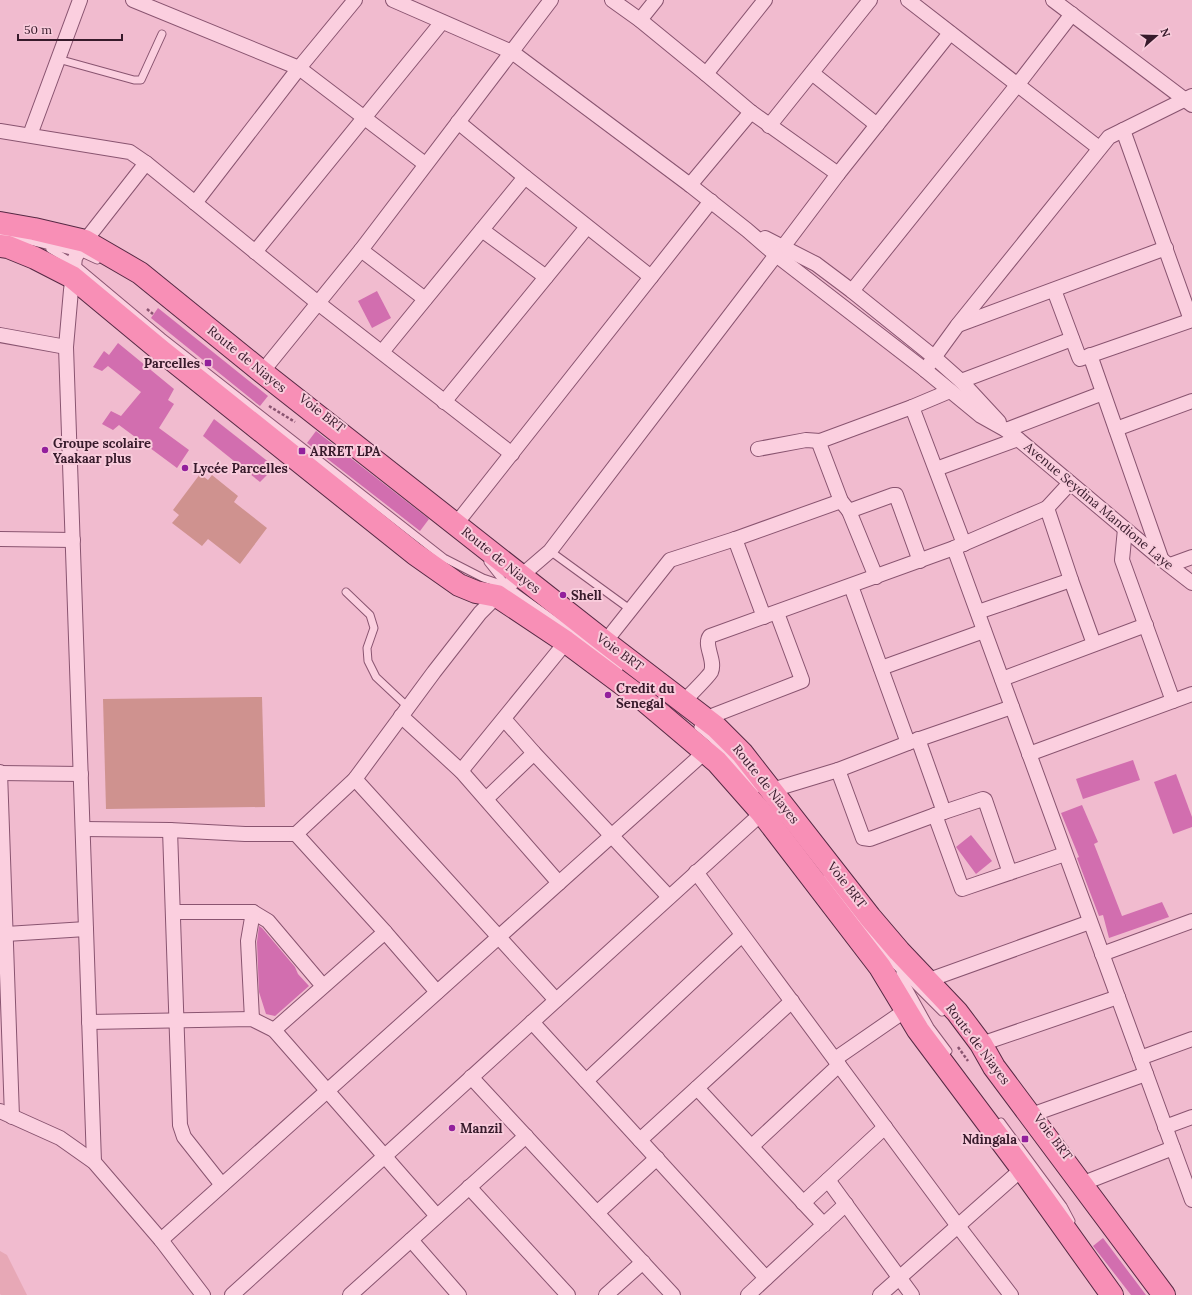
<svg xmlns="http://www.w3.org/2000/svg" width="1192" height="1295" font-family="Lora,serif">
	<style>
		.farmland { fill: #e7a8b6 }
		.green { fill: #cf928f }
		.building { fill: #d26eaf }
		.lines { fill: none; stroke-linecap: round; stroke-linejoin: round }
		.lane-casing { stroke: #895470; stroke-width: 9 }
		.street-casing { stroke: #895470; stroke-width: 16 }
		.primary-casing { stroke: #562944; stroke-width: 24 }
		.path { stroke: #895470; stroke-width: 2.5; stroke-dasharray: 3 2; stroke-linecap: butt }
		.lane { stroke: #fbcfdf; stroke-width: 7 }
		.street { stroke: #fbcfdf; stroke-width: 14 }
		.primary { stroke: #f88fb6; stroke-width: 22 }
		.poi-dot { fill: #93209c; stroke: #f8cbdb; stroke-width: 1.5 }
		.labels { text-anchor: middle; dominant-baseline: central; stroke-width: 4; stroke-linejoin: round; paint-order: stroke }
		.street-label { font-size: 13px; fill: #371a2b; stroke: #f8cbdb }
		.poi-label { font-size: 13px; font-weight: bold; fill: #371a2b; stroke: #f8cbdb; text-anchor: start }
	</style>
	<rect width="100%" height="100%" fill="#f1bbcf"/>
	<!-- farmland -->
	<path class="farmland" d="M0,1251L7,1255L27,1295H1L0,1294Z"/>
	<!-- green -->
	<g class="green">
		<path d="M200,474L208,480L212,475L238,496L234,502L267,528L240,564L208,539L202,546L172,523L179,515L173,510Z"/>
		<path d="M262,697L265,807L106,809L103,699Z"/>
	</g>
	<!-- building -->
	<g class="building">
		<path d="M377,291L391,318L372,328L358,301Z"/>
		<path d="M158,308L268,396L260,406L151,318Z"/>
		<path d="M118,343L174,389L168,400L174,404L159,428L189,450L177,468L119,425L113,430L102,424L111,411L121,416L141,392L108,366L102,371L93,367L104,351L109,355Z"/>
		<path d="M214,419L275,467L260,482L203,436Z"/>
		<path d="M316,431L429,519L420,531L307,443Z"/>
		<path d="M1133,760L1140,780L1083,799L1076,779Z"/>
		<path d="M1176,774L1192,817V827L1173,834L1154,782Z"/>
		<path d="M1082,805L1098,842L1094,844L1122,916L1162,902L1169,917L1109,938L1103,915L1099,916L1077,858L1079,857L1061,813Z"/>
		<path d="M971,835L992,861L976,874L956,847Z"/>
		<path d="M259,926L262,928L295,967L298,974L309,986L275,1016L266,1014L259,992L257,942Z"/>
		<path d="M1103,1238L1146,1295H1131L1093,1246Z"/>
	</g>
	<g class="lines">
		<!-- lane casing -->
		<g class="lane-casing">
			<g id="lane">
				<path d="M58,59L134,80H141L162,34"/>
				<path d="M0,234L84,254L97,260"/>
				<path d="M50,249L76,265L162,337L444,558L483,578L507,586"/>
				<path d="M550,551L631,610"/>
				<path d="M488,562L507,586L620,667"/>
				<path d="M346,592L370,615L374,628L367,648L368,661L376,677L408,707"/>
				<path d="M698,727L711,738L757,789"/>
				<path d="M826,878L896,966L942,1012"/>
				<path d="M900,973L930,1027L948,1051"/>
				<path d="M1001,1122L1063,1206L1071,1221"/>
			</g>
		</g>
		<!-- street casing -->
		<g class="street-casing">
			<g id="street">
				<path d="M133,0L299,68L425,164"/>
				<path d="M393,0L512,52L690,185L747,230L776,255L925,370L981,416L1006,430L1018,439L1161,559L1192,583"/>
				<path d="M612,0L640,20L706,74L751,112L838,174"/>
				<path d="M908,0L1099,148"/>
				<path d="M1053,0L1192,105"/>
				<path d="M640,20L656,0"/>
				<path d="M812,73L877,125"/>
				<path d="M706,74L765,0"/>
				<path d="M458,122L525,177L651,277"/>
				<path d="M769,126L870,0"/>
				<path d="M1123,130L1191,320"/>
				<path d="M0,131L130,152L146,163L318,303L512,454"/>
				<path d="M30,135L80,0"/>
				<path d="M690,185L751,112"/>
				<path d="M195,203L299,68L355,0"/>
				<path d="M482,230L546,277"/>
				<path d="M765,238L816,264L852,291L934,357L961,381L999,422"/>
				<path d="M783,247L838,174L950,33"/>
				<path d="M361,250L425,299"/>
				<path d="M255,252L442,22"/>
				<path d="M1054,290L1079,357L1080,359L1192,320"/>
				<path d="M852,291L1018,84L1072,14"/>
				<path d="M958,325L1166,248"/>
				<path d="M0,335L66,347"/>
				<path d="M382,352L525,177"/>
				<path d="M1090,355L1161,558"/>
				<path d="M925,370L957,326L1109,137L1192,96"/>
				<path d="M262,372L361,250L551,0"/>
				<path d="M961,381L1072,339"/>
				<path d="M950,391L912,407L964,544"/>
				<path d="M444,402L587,227"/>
				<path d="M912,407L820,441L819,443L841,501L849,511L893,495H896L920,561"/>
				<path d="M1116,429L1192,401"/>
				<path d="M1006,430L1103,393"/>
				<path d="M758,449L806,440L820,441"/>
				<path d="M936,469L1018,439"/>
				<path d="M849,511L876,577"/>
				<path d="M456,524L711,201"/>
				<path d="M1125,529L1122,560L1173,701"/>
				<path d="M0,539L73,540"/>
				<path d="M735,539L764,617"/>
				<path d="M954,548L1192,1200"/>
				<path d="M1170,565L1192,557"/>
				<path d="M1071,580L1094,644"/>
				<path d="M851,586L908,743"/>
				<path d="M978,612L1071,580L1047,508L1070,483"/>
				<path d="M605,642L670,560L735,539L841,501"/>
				<path d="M881,668L984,631"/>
				<path d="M1002,679L1146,625"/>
				<path d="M683,702C688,697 708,677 711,672C716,660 703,645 710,636L954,548L1047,508"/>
				<path d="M401,716L461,771L559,883"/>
				<path d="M504,719L534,753L669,897"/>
				<path d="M704,719L802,681V680L777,613"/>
				<path d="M918,739L944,812"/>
				<path d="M1029,754L1192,694"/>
				<path d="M838,770L863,838L870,839L935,815"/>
				<path d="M461,771L566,642"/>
				<path d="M0,772L12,1117"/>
				<path d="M0,773L81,774"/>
				<path d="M355,779L556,1000"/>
				<path d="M772,790L838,770L908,743L1012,707"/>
				<path d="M486,799L534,753"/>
				<path d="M83,829L170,830L245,834H296L355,779L434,672L480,613L507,586L521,576L550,551L776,255"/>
				<path d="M170,830L180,1125L184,1137L222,1185"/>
				<path d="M296,834L385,932L437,992"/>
				<path d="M696,872L958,1226L1011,1295"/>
				<path d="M1010,873L985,800L983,799L935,815L962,889L1065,854"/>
				<path d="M173,912H253L268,921L323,986"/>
				<path d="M6,934L86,929"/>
				<path d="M1102,954L1192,921"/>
				<path d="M926,981L1090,922"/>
				<path d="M252,1019L248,941L253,912"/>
				<path d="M89,1022L252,1019L274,1030L437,1216"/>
				<path d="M532,1022L766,1278"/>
				<path d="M274,1030L385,932"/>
				<path d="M981,1044L1118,997"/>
				<path d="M1140,1058L1192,1039"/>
				<path d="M835,1059L906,1010"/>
				<path d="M471,1077L673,1295"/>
				<path d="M586,1081L742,935"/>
				<path d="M697,1088L824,1225"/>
				<path d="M0,1111L60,1138L94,1162L161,1240L203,1295"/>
				<path d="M1031,1115L1146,1074"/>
				<path d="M1165,1127L1192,1117"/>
				<path d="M640,1140L792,1001"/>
				<path d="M752,1146L839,1065"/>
				<path d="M94,1162L66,347L71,290L75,258L85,241L146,163"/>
				<path d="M828,1180L912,1295"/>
				<path d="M1081,1184L1173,1148"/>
				<path d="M469,1187L568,1295"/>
				<path d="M803,1203L885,1127"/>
				<path d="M597,1213L657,1158"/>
				<path d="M161,1240L706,751"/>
				<path d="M411,1240L459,1295"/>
				<path d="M232,1295L762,813"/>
				<path d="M350,1295L526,1136"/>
				<path d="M606,1295L643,1262"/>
				<path d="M748,1295L846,1204"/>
				<path d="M880,1295L1022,1169"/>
			</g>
		</g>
		<!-- primary casing -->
		<g class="primary-casing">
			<g id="primary">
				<path d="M0,223L34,229L85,241L140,273L262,372L605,642L716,727L742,753L870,917L899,951L957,1012L981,1044L994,1067L1164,1295"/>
				<path d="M0,246L8,247L35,258L72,277L160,350L415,554L459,585L476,592L497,596L566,642L645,701L717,762L762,813L880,967L918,1030L1022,1169L1112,1295"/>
			</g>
		</g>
		<!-- path -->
		<g class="path">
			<path d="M147,309L153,314"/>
			<path d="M269,406L295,422"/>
			<path d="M958,1047L968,1061"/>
		</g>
		<!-- lane -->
		<use href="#lane" class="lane"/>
		<!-- street -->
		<use href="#street" class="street"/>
		<!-- primary -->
		<use href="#primary" class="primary"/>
	</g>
	<!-- markers -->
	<g class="poi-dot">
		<rect x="204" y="359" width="8" height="8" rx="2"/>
		<circle cx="45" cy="450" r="4"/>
		<rect x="298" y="447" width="8" height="8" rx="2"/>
		<circle cx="185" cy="468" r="4"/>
		<circle cx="563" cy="595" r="4"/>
		<circle cx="608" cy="695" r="4"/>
		<circle cx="452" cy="1128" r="4"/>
		<rect x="1021" y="1135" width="8" height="8" rx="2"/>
	</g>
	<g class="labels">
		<!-- street labels -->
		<g class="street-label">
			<text transform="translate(247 359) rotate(39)">Route de Niayes</text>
			<text transform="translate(322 413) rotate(38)">Voie BRT</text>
			<text transform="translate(1099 506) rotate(40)">Avenue Seydina Mandione Laye</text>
			<text transform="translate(501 560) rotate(39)">Route de Niayes</text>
			<text transform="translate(620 652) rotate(36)">Voie BRT</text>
			<text transform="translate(766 784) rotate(51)">Route de Niayes</text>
			<text transform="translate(847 885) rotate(52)">Voie BRT</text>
			<text transform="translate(978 1044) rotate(53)">Route de Niayes</text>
			<text transform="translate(1053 1137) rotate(53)">Voie BRT</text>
		</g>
		<!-- poi labels -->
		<g class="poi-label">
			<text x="200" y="363" text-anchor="end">Parcelles</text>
			<text x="53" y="443">Groupe scolaire<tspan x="53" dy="15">Yaakaar plus</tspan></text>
			<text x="310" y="451">ARRET LPA</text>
			<text x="193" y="468">Lycée Parcelles</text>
			<text x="571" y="595">Shell</text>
			<text x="616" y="688">Credit du<tspan x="616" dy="15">Senegal</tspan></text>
			<text x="460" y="1128">Manzil</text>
			<text x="1017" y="1139" text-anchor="end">Ndingala</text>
		</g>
	</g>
	<!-- north arrow -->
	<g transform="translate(1156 36) rotate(70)" stroke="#f8cbdb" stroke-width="3" paint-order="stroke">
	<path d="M0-3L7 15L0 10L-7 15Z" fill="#371a2b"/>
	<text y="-6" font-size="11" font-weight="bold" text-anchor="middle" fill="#371a2b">N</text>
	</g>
	<!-- scale -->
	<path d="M18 34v6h104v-6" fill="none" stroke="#371a2b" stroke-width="2"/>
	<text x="24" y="34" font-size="12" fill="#371a2b" stroke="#f8cbdb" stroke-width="3" paint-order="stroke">50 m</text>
</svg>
